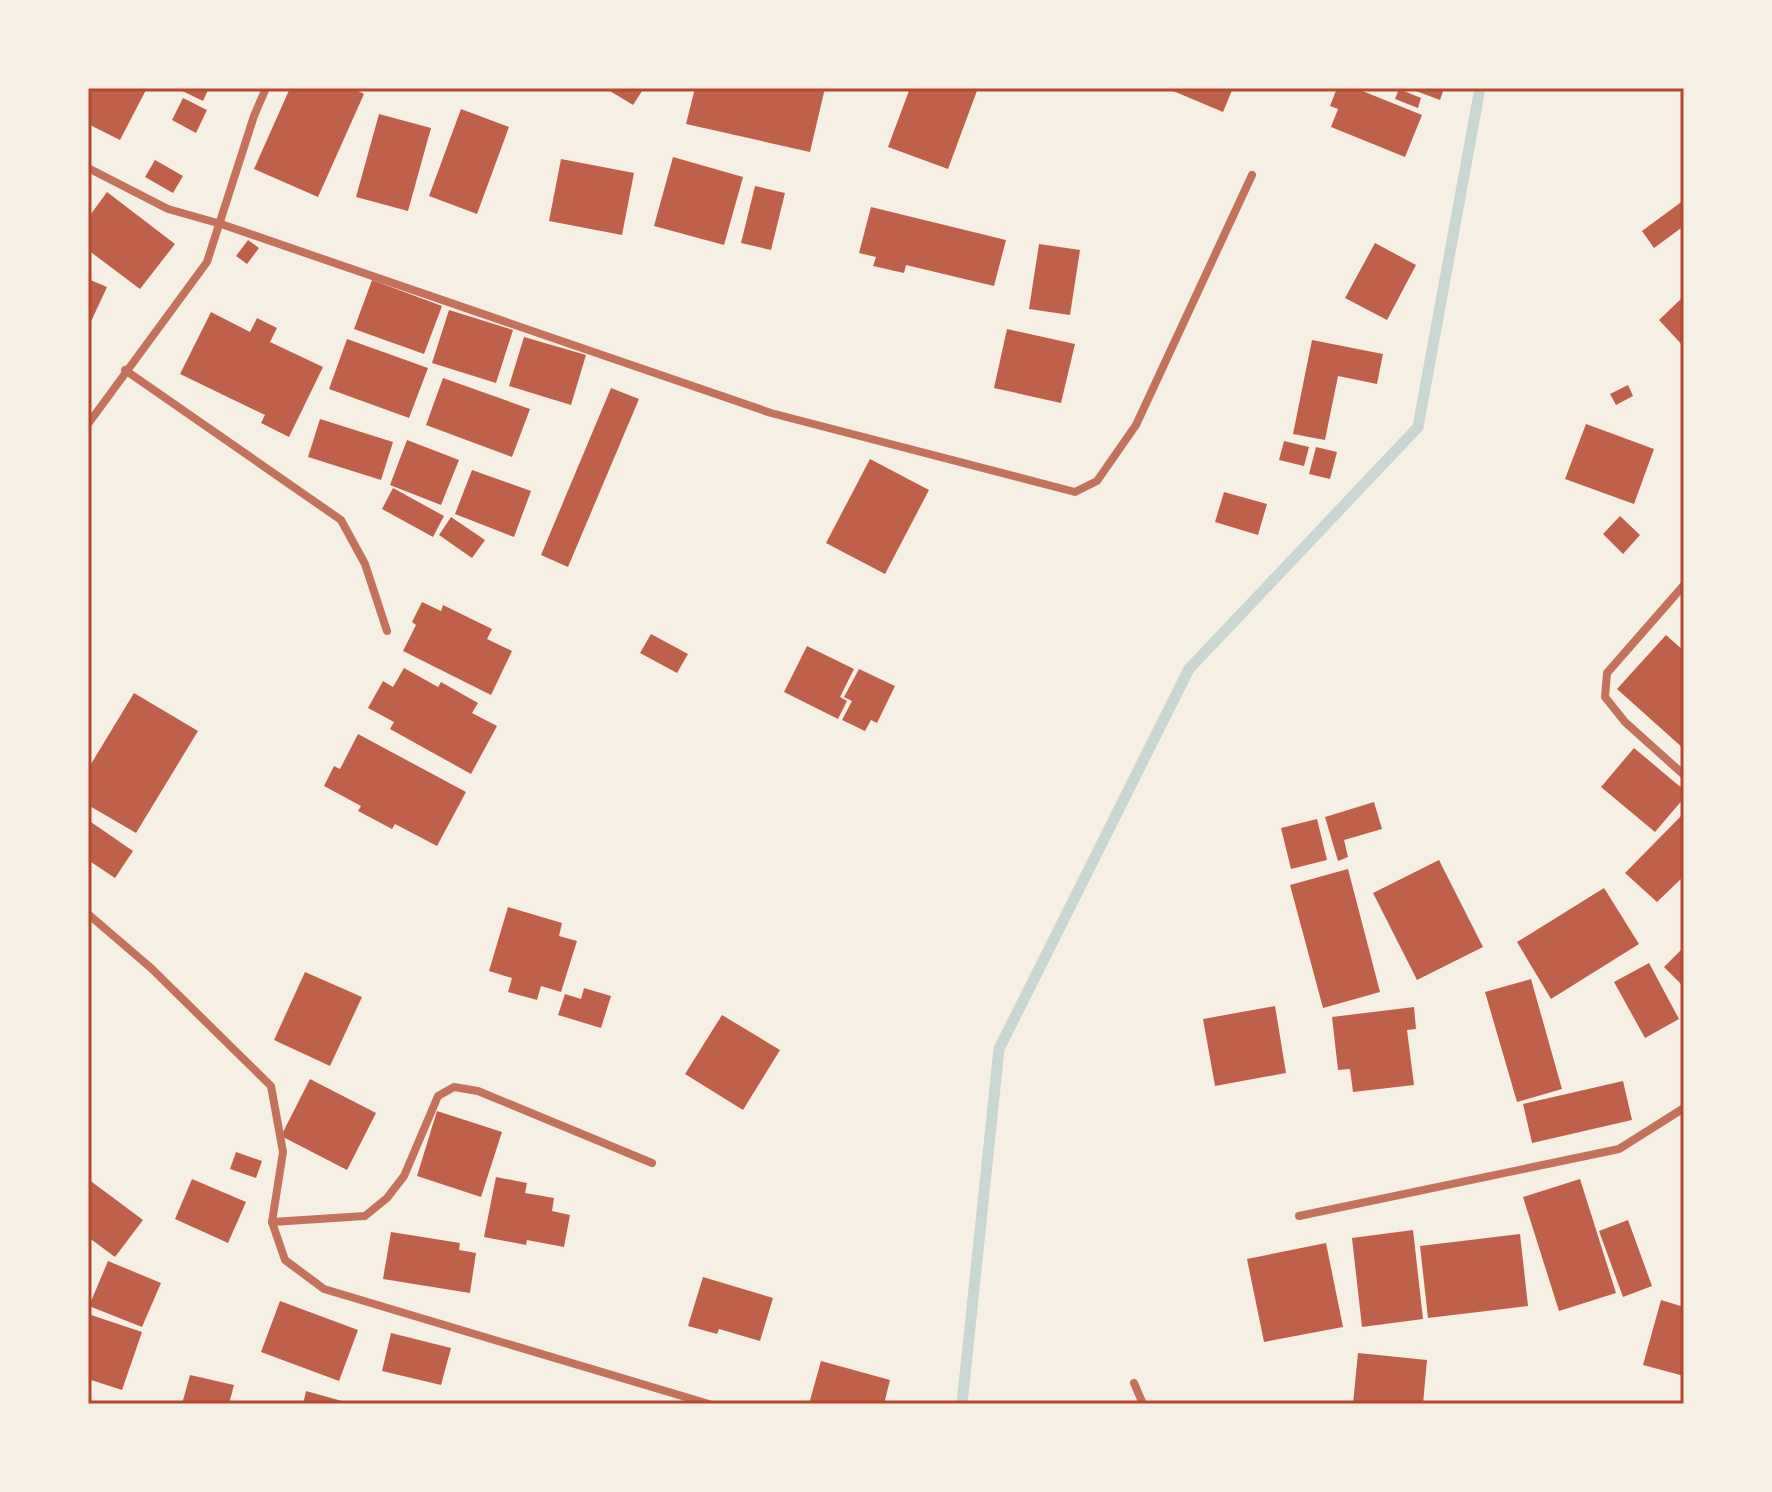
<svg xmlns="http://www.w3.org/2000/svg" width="1772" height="1492" font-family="'Noto Sans',sans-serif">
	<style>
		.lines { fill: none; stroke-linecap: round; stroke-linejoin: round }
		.stream { stroke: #c9d6d2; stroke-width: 11 }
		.building { fill: #bf614a }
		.minor { stroke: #c5725c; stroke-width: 8 }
		.neatline { fill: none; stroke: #b5482f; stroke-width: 3 }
	</style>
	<rect width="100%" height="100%" fill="#f6efe4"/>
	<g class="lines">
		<!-- stream -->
		<path class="stream" d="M962,1404L999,1049L1189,669L1418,427L1480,88"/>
	</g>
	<!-- building -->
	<g class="building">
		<path d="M88,88H147L120,140L88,124Z"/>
		<path d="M176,88H209L203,101Z"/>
		<path d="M290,88H352L364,94L318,197L254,169Z"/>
		<path d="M605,88H644L633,105Z"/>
		<path d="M695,88H825L810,152L686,124Z"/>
		<path d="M910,88H978L948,169L888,147Z"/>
		<path d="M1166,88H1233L1223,112Z"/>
		<path d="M1337,88H1355L1422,115L1405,157L1331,127L1338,109L1330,106Z"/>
		<path d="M1408,88H1444L1440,100Z"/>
		<path d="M1399,89L1421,98L1418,108L1395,99Z"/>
		<path d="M183,98L207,110L196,133L172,120Z"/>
		<path d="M461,109L509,127L477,214L429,196Z"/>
		<path d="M379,114L431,128L408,211L356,197Z"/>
		<path d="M673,157L743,177L724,245L654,226Z"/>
		<path d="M561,159L634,173L622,235L549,221Z"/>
		<path d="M155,160L183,176L173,193L145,177Z"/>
		<path d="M755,186L785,193L771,250L741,243Z"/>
		<path d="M107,192L175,244L140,289L88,250V218Z"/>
		<path d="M1684,200V226L1654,248L1642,231Z"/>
		<path d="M871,207L1006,240L994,286L906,265L904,273L873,266L876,257L859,253Z"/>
		<path d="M248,240L259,248L247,264L236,256Z"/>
		<path d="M1375,243L1416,265L1387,320L1345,298Z"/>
		<path d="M1039,244L1080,250L1070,315L1029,309Z"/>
		<path d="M88,279L107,287L88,328Z"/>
		<path d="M372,280L442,306L424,354L354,329Z"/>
		<path d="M1684,296V347L1659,320Z"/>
		<path d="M449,310L513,330L496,383L432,363Z"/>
		<path d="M211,312L250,332L257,318L277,328L270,342L323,367L289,437L261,423L265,415L180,374Z"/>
		<path d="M1007,329L1075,344L1061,403L994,388Z"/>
		<path d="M524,337L586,355L571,405L509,386Z"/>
		<path d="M347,339L428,368L409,418L329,389Z"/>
		<path d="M1312,340L1383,354L1377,384L1338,376L1325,440L1293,434Z"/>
		<path d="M443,378L530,409L512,457L426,425Z"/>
		<path d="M1628,385L1633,396L1616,405L1610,394Z"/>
		<path d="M611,388L639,399L568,567L541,555Z"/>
		<path d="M320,419L393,442L381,480L308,457Z"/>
		<path d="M1586,424L1654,449L1634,504L1565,479Z"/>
		<path d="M407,440L459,460L441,505L390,485Z"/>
		<path d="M1284,441L1309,447L1304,466L1279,460Z"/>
		<path d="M1316,447L1337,452L1330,479L1309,474Z"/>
		<path d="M870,459L929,490L885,574L826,543Z"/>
		<path d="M472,470L531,491L514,537L455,514Z"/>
		<path d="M393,488L444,516L433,537L382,509Z"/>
		<path d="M1224,492L1267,504L1258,535L1215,522Z"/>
		<path d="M1620,516L1640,535L1623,554L1603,534Z"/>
		<path d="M451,517L485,540L472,558L439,535Z"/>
		<path d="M422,602L441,611L443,605L492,629L487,639L512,651L491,695L403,651L416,625L412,622Z"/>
		<path d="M651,634L688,654L677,673L640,653Z"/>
		<path d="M1666,635L1684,651V749L1617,689Z"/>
		<path d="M807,646L854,669L840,697L847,701L838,719L784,692Z"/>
		<path d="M404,668L438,687L441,682L478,703L472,713L497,726L471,774L390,729L394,722L368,708L383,681L393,687Z"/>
		<path d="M859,669L895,686L877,723L871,720L865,731L842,720L852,701L844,697Z"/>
		<path d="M134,693L198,731L136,833L88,805V769Z"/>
		<path d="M358,734L466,792L437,846L395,824L392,829L358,811L361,806L324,786L334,766L340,769Z"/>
		<path d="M1634,748L1684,790V798L1655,832L1601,787Z"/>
		<path d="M1374,802L1382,829L1344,840L1348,857L1338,861L1325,817Z"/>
		<path d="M1684,813V876L1657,902L1625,873Z"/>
		<path d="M1317,819L1327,860L1291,869L1281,828Z"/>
		<path d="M88,820L133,851L115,878L88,860Z"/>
		<path d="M1439,860L1483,947L1417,980L1373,893Z"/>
		<path d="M1348,869L1380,992L1323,1008L1290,885Z"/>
		<path d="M1604,888L1639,944L1551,999L1517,942Z"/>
		<path d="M508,907L562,923L559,936L577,941L561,992L541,986L537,1000L508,992L512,978L489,971Z"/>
		<path d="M1684,947V987L1664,967Z"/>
		<path d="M1649,963L1679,1019L1645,1038L1614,982Z"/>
		<path d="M305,972L362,997L330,1066L274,1040Z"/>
		<path d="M1531,979L1562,1089L1517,1102L1485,992Z"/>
		<path d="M584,988L611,996L601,1028L558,1015L565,994L581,999Z"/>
		<path d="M1275,1006L1286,1073L1215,1086L1203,1019Z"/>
		<path d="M1414,1007L1416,1029L1407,1030L1414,1085L1353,1092L1350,1069L1338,1070L1332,1017Z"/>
		<path d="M722,1015L780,1050L743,1110L685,1074Z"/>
		<path d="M310,1079L376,1113L347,1170L281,1136Z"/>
		<path d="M1623,1081L1632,1120L1532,1143L1523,1104Z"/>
		<path d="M437,1111L502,1132L481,1197L417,1176Z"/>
		<path d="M236,1152L262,1161L256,1178L230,1169Z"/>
		<path d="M496,1177L527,1183L525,1193L554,1198L552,1211L570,1215L564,1247L527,1240L526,1245L484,1237Z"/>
		<path d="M88,1179L143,1220L115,1257L88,1237Z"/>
		<path d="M192,1179L246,1202L228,1243L175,1219Z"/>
		<path d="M1580,1179L1616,1293L1559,1311L1523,1197Z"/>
		<path d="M1628,1220L1652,1286L1623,1297L1599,1231Z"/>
		<path d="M1413,1230L1423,1319L1362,1327L1352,1238Z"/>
		<path d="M391,1232L460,1243L459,1250L476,1253L470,1293L383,1279Z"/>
		<path d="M1520,1234L1528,1306L1428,1318L1420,1246Z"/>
		<path d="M1326,1243L1343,1327L1264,1342L1247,1259Z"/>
		<path d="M108,1261L161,1283L142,1327L89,1306Z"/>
		<path d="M703,1277L773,1298L760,1341L719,1329L717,1334L688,1326Z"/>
		<path d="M1661,1300L1684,1307V1376L1643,1365Z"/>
		<path d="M280,1301L358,1330L339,1381L261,1352Z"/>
		<path d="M88,1314L142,1332L122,1390L88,1379Z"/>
		<path d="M391,1333L451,1348L441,1385L382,1371Z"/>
		<path d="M1358,1353L1427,1360L1423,1404H1353Z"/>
		<path d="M821,1361L890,1380L884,1404H809Z"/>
		<path d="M190,1375L234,1385L229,1404H182Z"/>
		<path d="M306,1391L349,1403V1404H303Z"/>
	</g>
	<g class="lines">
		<!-- minor -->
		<g class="minor">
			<path d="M88,168L168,209L221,224L771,413L1075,492L1097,481L1136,425L1252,175"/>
			<path d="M125,370L341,520L365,564L387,631"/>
			<path d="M88,424L207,262L254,116L266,88"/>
			<path d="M1684,585L1607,673L1605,697L1625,722L1684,775"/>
			<path d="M88,914L151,968L271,1086L283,1152L272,1222L285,1260L324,1289L709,1404"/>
			<path d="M1299,1216L1619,1149L1684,1108"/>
			<path d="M272,1222L365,1216L387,1198L404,1176L438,1096L454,1087L478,1091L652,1163"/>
			<path d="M1134,1383L1143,1404"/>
		</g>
	</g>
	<!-- border -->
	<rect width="1772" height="1492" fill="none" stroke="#f6efe4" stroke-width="180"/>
	<rect x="90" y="90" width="1592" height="1312" class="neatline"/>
</svg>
